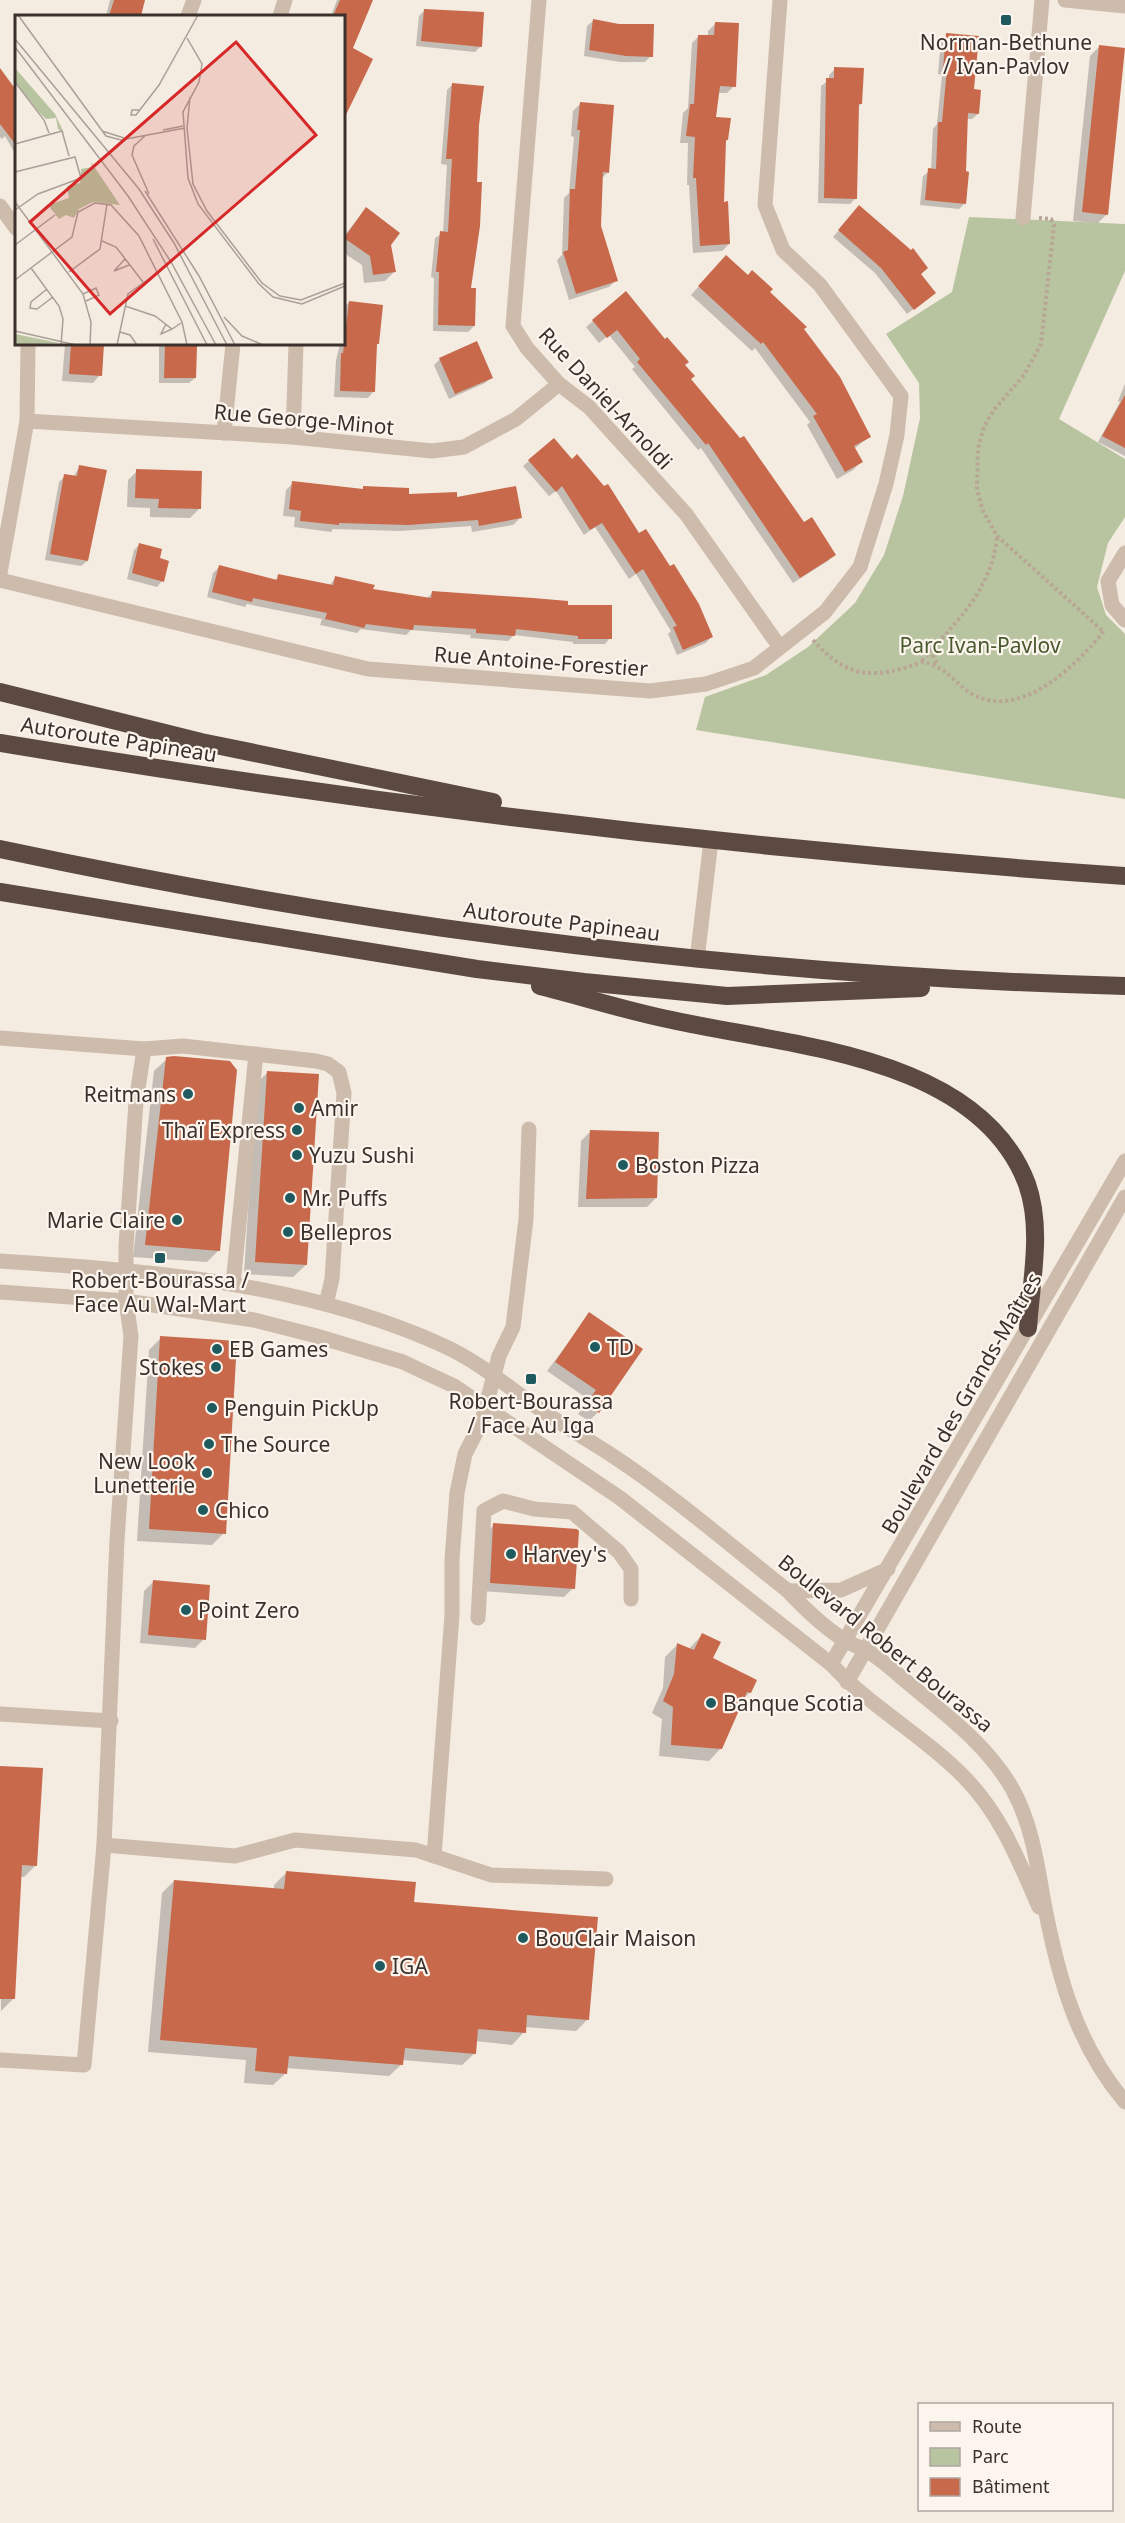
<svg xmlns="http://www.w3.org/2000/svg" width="1125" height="2523" font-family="'Noto Sans',sans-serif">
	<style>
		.green { fill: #b8c4a0 }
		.shadow { fill: #0003 }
		.building { fill: #c8694b }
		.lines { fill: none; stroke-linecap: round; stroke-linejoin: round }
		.path { stroke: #b9a596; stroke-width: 4; stroke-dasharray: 3 3; stroke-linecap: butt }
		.minor { stroke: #cdbbac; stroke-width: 15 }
		.highway { stroke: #5c4a42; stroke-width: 18 }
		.poi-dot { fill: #1f5a5e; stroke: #fbf5ee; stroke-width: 2 }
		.labels { text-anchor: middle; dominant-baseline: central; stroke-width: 4.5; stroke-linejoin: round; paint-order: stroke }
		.poi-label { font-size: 21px; fill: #3b302b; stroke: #fbf5ee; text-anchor: start }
		.street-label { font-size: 21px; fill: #3b302b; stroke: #fbf5ee }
		.park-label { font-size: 21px; fill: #4a5a2e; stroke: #fbf5ee }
		.inset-road { fill: none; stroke: #aaa098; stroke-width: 1.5 }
		.view { fill: #d62828; fill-opacity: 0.15; stroke: #d62828; stroke-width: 3 }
		.inset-edge { fill: none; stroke: #3b302b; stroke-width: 3 }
	</style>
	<rect width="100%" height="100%" fill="#f4ebe1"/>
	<!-- green -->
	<path class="green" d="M969,217L1125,224V271L1059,419L1125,459V517L1108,543L1097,587L1106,615L1125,634V799L696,730L705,697L766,675L808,647L855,603L884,555L903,496L920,418L919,383L886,334L952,292Z"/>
	<!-- shadow -->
	<g class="shadow">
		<path d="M110,0H144L140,16H106Z"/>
		<path d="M337,0H365L350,43L344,41V16H331Z"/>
		<path d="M425,10L481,46L475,52L416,46L419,16Z"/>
		<path d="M593,21L651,56L645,62H620L584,56L587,26Z"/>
		<path d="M715,24L734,86L727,93H718L715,118L727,140L724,143L722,203L729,244L722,251L693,253L689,185H687L688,143H680L683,113L688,108L692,43L699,36L708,37V31Z"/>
		<path d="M947,35L972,91L978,114L972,119H966L965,203L959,209L920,205L923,176L931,170L933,129L937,124L942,75L938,74L941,41Z"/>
		<path d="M344,45L371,59L347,103L344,102Z"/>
		<path d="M1099,47L1107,214L1098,223L1073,221L1090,56Z"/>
		<path d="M835,69L861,104L858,107L856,198L850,204L818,203L821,86L829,80V75Z"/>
		<path d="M0,71L16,92V155L5,136L2,139L0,137Z"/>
		<path d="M453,84L477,125L470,290L474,326L468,332L433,331L434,278L431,277L435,238L443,233L447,165L441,164L447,90Z"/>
		<path d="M580,104L608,172L601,179L599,226L616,280L609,287L569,300L557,260L562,255L564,198L569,193L574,137L571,136L573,111Z"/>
		<path d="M366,209L394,272L385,281L364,283L362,265L344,253V236Z"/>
		<path d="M854,213L920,274L928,298L907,314L875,273L833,237Z"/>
		<path d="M718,265L747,277L768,292L802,329L869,437L854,449L861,462L853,470L837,479L807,425L810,422L755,348L752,351L691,295Z"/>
		<path d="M626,293L683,365L689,380L804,524L834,554L828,561L793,583L701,448L698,450L632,369L635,367L609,335L599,343L586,327Z"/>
		<path d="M349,302L375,346L373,392L368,398L334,397L336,360L340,344H344V308Z"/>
		<path d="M65,344H102L100,375L93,383L62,381Z"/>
		<path d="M159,344H195V378L189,383H159Z"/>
		<path d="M440,359L491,378L485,383L449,399L434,365Z"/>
		<path d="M1125,384V456L1098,442L1120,402L1118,401Z"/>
		<path d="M529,461H572L604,488L711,637L706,643L677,655L668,634L671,631L636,574L629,579L595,527L584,535L556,491L549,496L523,466Z"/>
		<path d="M80,466L87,561L81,566L45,560L59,482L65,476L73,477Z"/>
		<path d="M137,471L199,509L190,518L150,517V508L127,507L128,480Z"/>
		<path d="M293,483L361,490L364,488L407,496L456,498L520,518L513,525L472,532L471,526L400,531L333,529L331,532L294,527L295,517L283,516L286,490Z"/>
		<path d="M140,544L158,560L162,581L157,587L127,579L134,550Z"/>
		<path d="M219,567L274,581L279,576L329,586L336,577L372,591L426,599L432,593L566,606L610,638L605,644H573V642L514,635L508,641L470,638L471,635L411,630L406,635L361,629L357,633L320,625L322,619L247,604L245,607L207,597L213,573Z"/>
		<path d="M167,1059L219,1250L207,1262L133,1257L154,1071Z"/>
		<path d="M268,1072L306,1265L293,1277L244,1274L256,1084Z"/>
		<path d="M591,1131L656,1198L647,1207H578L581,1141Z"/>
		<path d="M590,1314L598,1412L589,1421L578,1414L588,1399L547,1371Z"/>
		<path d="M161,1338L224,1533L212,1545L137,1541L149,1350Z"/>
		<path d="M494,1525L573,1588L564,1597L481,1591L485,1534Z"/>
		<path d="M153,1582L204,1639L195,1648L140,1643L144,1591Z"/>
		<path d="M702,1635L711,1658L750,1692L742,1701L721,1748L709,1761L659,1756L662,1719L652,1713L663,1688L665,1657L677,1645L688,1650Z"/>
		<path d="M0,1768L36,1865L24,1877H20L13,1999L1,2011Z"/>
		<path d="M286,1873L413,1903L588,2019L576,2031L525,2027L524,2032L512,2045L476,2041L475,2053L462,2065L402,2060V2064L389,2076L286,2068V2073L273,2085L244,2083L246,2060L148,2052L162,1893L174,1881L274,1889V1885Z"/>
	</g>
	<!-- building -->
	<g class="building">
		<path d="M114,0H145L141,16H109Z"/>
		<path d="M340,0H373L353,48L373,59L344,119V16H333Z"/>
		<path d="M424,9L484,12L482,47L421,41Z"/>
		<path d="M593,19L619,24H654L653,57L626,56L589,50Z"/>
		<path d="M715,22L739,23L736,87L720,86L716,117L731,118L728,140H726L724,202L728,201L730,244L700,246L696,178H693L695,137L686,136L690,104H694L698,35H714Z"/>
		<path d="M946,33L979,36L974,89L981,90L979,114L968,113L966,171L969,172L966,204L925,200L928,168L936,169L938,122H942L947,69H943Z"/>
		<path d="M1099,45L1125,48L1108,215L1082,212Z"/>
		<path d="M834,67L864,68L862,104H859L857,199L824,198L826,78H834Z"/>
		<path d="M0,68L16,90V145L0,124Z"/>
		<path d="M452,83L484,86L479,125L477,182H482L480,226L471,288H476L475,326L438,325L439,272H436L440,231L448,232L452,159H446Z"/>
		<path d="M580,102L614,105L609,173L603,172L601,226L618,281L576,294L563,252L568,250L570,189H575L580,130H577Z"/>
		<path d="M859,205L911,250L913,248L928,268L921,274L936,293L914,310L881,268L838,230Z"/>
		<path d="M366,207L400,233L391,245L396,272L373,275L370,256L344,238Z"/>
		<path d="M726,255L748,275L752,270L773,289L770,292L807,327L804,329L840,377L871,437L854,446L863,462L845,472L813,416L817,414L763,342L761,344L698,286Z"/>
		<path d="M626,291L665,339L667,337L689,362L685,365L695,376L691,379L740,438L744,436L804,522L812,517L836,555L800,578L708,443L706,445L637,362L640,359L617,330L607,338L592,320Z"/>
		<path d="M349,301L383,305L379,344H377L375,392L340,391L341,353H343Z"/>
		<path d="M477,341L493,378L455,394L439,358Z"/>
		<path d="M71,344H104L102,376L69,374Z"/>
		<path d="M165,346H197L196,378H164Z"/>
		<path d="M1125,395V448L1102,436Z"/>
		<path d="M554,438L572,459L577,454L604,486L608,484L639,533L646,529L670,566L674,564L699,604L713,637L683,650L673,627L677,626L643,569L636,574L602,523L590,530L562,486L556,492L528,460Z"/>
		<path d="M79,465L107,470L88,561L50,554L64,474L77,476Z"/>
		<path d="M136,469L202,471L201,509L158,508L159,499L135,498Z"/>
		<path d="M292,481L363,489V486L409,488V494L457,492V497L516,486L522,518L479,526L478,520L408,525L339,523V525L300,521L301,511L289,509Z"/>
		<path d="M139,543L162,549L160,558L169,561L164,582L132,573Z"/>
		<path d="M219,565L277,580L278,574L333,585L335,576L375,585L373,589L431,598L432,591L533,598L568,601V605H612V639H578V636L516,629L515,636L476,633V629L414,625L413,630L366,624L364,628L325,619L327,613L253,598L252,602L212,592Z"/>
		<path d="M174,1056L230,1061L237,1070L220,1251L145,1245L166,1057Z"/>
		<path d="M267,1071L319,1074L307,1265L255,1262Z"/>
		<path d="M590,1130L659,1132L657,1198L586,1199Z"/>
		<path d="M589,1312L643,1349L599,1413L586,1404L596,1390L555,1362Z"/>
		<path d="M160,1336L237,1341L226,1534L149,1529Z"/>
		<path d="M493,1523L577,1529L579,1531L575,1589L490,1583Z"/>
		<path d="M153,1580L210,1585L206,1640L148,1635Z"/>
		<path d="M702,1633L721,1642L713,1658L757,1680L751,1693L747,1692L722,1749L671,1745L673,1707L663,1701L674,1674L677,1643L694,1650Z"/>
		<path d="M0,1766L43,1768L37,1866L22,1865L15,1999H0Z"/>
		<path d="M286,1871L416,1882L414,1902L598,1917L589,2020L527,2015L526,2033L478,2029L476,2054L405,2048L403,2065L289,2056L287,2074L255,2071L257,2048L160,2040L174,1880L284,1889Z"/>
	</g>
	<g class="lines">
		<!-- path -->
		<g class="path">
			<path d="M1039,218L1051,219L1054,225L1041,344L1024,375L993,411L984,427L978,448L977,490L983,511L997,536L1104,632"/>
			<path d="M813,640C848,680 875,679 922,662C945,665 954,683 972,694C1020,721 1076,666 1104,631"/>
			<path d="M933,649V656L937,664"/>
			<path d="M922,661C956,621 991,592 997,537"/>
		</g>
		<!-- minor -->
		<g class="minor">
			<path d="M539,0L513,326L527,348L559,384L589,407L686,514L779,646"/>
			<path d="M1065,0L1125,6"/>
			<path d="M188,16L194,0"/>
			<path d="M280,16L285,0"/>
			<path d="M0,206L16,228"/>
			<path d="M1023,218L1042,0"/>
			<path d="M27,421L293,437L432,451L464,447L516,419L559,384"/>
			<path d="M224,433L233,344"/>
			<path d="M293,437L296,344"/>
			<path d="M1125,553L1108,581L1112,605L1125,620"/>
			<path d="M0,573L27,421L28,344"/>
			<path d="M0,580L368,669L650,691L706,684L754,668L825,612L860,567L886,484L897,435L901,396L820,285L783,250L765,205L780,0"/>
			<path d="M697,960L711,840"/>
			<path d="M0,1038L144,1049L183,1046L316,1061L328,1064L339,1072L344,1093L332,1279L326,1304"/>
			<path d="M0,1261C149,1271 303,1282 442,1345C480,1362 510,1389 544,1412C567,1428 592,1442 616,1458C676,1498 731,1546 788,1591C805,1609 824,1628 846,1641C852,1645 860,1647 866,1650C883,1660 898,1675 913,1687C950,1718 989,1747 1013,1790C1032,1825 1037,1864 1044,1903C1058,1976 1076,2044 1125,2102"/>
			<path d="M233,1284L256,1054"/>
			<path d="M0,1292L126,1301L254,1320L313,1335L403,1362L424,1372L454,1386L620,1498L831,1664C870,1707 923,1735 964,1777C1000,1813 1019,1861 1039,1907"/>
			<path d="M788,1591L841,1590L888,1569"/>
			<path d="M478,1618L484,1511L503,1501L534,1509L572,1512L619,1552L631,1569V1599"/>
			<path d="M831,1664L1125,1161"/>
			<path d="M847,1682L1125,1197"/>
			<path d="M0,1714L111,1721"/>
			<path d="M104,1845L235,1856L295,1840L416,1850L491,1875L606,1879"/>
			<path d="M434,1856L452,1615V1560L457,1493L465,1454L482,1421L499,1356L513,1327L526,1219L529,1129"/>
			<path d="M0,2060L84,2065L104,1845L117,1540L131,1336L126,1301V1246L136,1102L144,1049"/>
		</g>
		<!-- highway -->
		<g class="highway">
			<path d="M0,692L201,742L493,802"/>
			<path d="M0,743C372,805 749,850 1125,876"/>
			<path d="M0,849C371,928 746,976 1125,986"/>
			<path d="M0,892L477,969L584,982L727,996L921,988"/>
			<path d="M540,986C584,997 627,1011 672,1020C786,1046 978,1054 1027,1184C1043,1229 1031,1281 1028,1328"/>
		</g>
	</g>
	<!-- markers -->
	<g class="poi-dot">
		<rect x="1000" y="14" width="12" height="12" rx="3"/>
		<circle cx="188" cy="1094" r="6"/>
		<circle cx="299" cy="1108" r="6"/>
		<circle cx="297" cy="1130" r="6"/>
		<circle cx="297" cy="1155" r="6"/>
		<circle cx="623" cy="1165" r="6"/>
		<circle cx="290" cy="1198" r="6"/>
		<circle cx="177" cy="1220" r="6"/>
		<circle cx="288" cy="1232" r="6"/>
		<rect x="154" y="1252" width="12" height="12" rx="3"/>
		<circle cx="595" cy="1347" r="6"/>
		<circle cx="217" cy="1349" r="6"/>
		<circle cx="216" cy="1367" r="6"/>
		<rect x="525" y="1373" width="12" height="12" rx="3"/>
		<circle cx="212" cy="1408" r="6"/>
		<circle cx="209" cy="1444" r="6"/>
		<circle cx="207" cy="1473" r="6"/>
		<circle cx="203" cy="1510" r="6"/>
		<circle cx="511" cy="1554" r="6"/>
		<circle cx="186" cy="1610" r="6"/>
		<circle cx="711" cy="1703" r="6"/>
		<circle cx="523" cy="1938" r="6"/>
		<circle cx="380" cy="1966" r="6"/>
	</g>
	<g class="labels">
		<!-- poi labels -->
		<g class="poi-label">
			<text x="1006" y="42" text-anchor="middle">Norman-Bethune<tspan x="1006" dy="24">/ Ivan-Pavlov</tspan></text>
			<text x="176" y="1094" text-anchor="end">Reitmans</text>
			<text x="311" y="1108">Amir</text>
			<text x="285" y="1130" text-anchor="end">Thaï Express</text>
			<text x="309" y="1155">Yuzu Sushi</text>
			<text x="635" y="1165">Boston Pizza</text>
			<text x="302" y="1198">Mr. Puffs</text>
			<text x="165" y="1220" text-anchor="end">Marie Claire</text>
			<text x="300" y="1232">Bellepros</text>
			<text x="160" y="1280" text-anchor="middle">Robert-Bourassa /<tspan x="160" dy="24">Face Au Wal-Mart</tspan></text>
			<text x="607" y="1347">TD</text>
			<text x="229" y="1349">EB Games</text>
			<text x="204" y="1367" text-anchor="end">Stokes</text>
			<text x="531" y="1401" text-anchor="middle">Robert-Bourassa<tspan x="531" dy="24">/ Face Au Iga</tspan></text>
			<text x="224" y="1408">Penguin PickUp</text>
			<text x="221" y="1444">The Source</text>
			<text x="195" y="1461" text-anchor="end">New Look<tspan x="195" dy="24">Lunetterie</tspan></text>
			<text x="215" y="1510">Chico</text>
			<text x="523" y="1554">Harvey's</text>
			<text x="198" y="1610">Point Zero</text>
			<text x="723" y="1703">Banque Scotia</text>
			<text x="535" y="1938">BouClair Maison</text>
			<text x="392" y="1966">IGA</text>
		</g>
		<!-- street labels -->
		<g class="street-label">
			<text transform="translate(606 398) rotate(47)">Rue Daniel-Arnoldi</text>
			<text transform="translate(304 419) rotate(5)">Rue George-Minot</text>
			<text transform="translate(541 661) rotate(4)">Rue Antoine-Forestier</text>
			<text transform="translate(119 739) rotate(9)">Autoroute Papineau</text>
			<text transform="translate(562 921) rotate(7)">Autoroute Papineau</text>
			<text transform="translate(961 1403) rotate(-60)">Boulevard des Grands-Maîtres</text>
			<text transform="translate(886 1643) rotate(39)">Boulevard Robert Bourassa</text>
		</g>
		<!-- park labels -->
		<g class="park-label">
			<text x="980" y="645">Parc Ivan-Pavlov</text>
		</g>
	</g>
	<!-- overview -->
	<g transform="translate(15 15)">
		<rect width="330" height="330" fill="#f4ebe1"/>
		<path d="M0,53L40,99L49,118L43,114L41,103L31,104L24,97L0,67ZM76,147L105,190L78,187L64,194L59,203L51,200L44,204L33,190L54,183L52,171L65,168L66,154L77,152ZM0,319L44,328L0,330Z" fill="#b8c4a0"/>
		<path class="inset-road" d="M3,0L91,121L106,125L170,113M172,23L187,49L184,67L168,97L173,163L183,189L244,269L258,282L287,289L330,271M0,24L124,174L159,228L212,330M0,32L113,181L156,247L201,330M0,67L29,105L34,118M175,82L172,113L178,169L192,196L247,268L265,281L286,285L330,268M124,95H117L116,100H121L144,70L183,0M148,115L168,111M87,116L109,123M131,120L119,131L117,140L134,179M0,129L47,116L54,141M0,157L60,142L66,163L23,179L0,195M130,176L184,261L220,330M0,187L68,279L76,307L75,330M138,224L192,330M87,226L101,232L128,267M0,230L40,200M110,244L99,256L114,250M16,253L44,291L48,304L46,330M54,257L85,234L92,189M0,265L57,222L63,197L80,188L96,190L124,221L167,307L172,330M32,274L16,287L15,293L22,294L38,282M68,279L81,273L84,280L71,286M110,291L140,301L157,314L166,308M209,302L227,321L248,330M151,309L146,319L157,314M0,316L61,330M105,317L115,320L122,330M102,330L113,279L142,258"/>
		<path class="view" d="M221,27L301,120L95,299L15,207Z"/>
		<rect width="330" height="330" class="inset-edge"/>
	</g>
	<!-- legend -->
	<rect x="918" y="2403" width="195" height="108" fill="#fbf5ee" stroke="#aea6a0" stroke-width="1.5"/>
	<rect x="930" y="2422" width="30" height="9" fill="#cdbbac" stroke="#aea6a0" stroke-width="1.5"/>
	<text x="972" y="2433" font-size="18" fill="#3b302b">Route</text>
	<rect x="930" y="2448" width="30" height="18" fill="#b8c4a0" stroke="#aea6a0" stroke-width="1.5"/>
	<text x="972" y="2463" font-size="18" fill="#3b302b">Parc</text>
	<rect x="930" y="2478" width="30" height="18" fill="#c8694b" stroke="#aea6a0" stroke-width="1.5"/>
	<text x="972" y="2493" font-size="18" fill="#3b302b">Bâtiment</text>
</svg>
